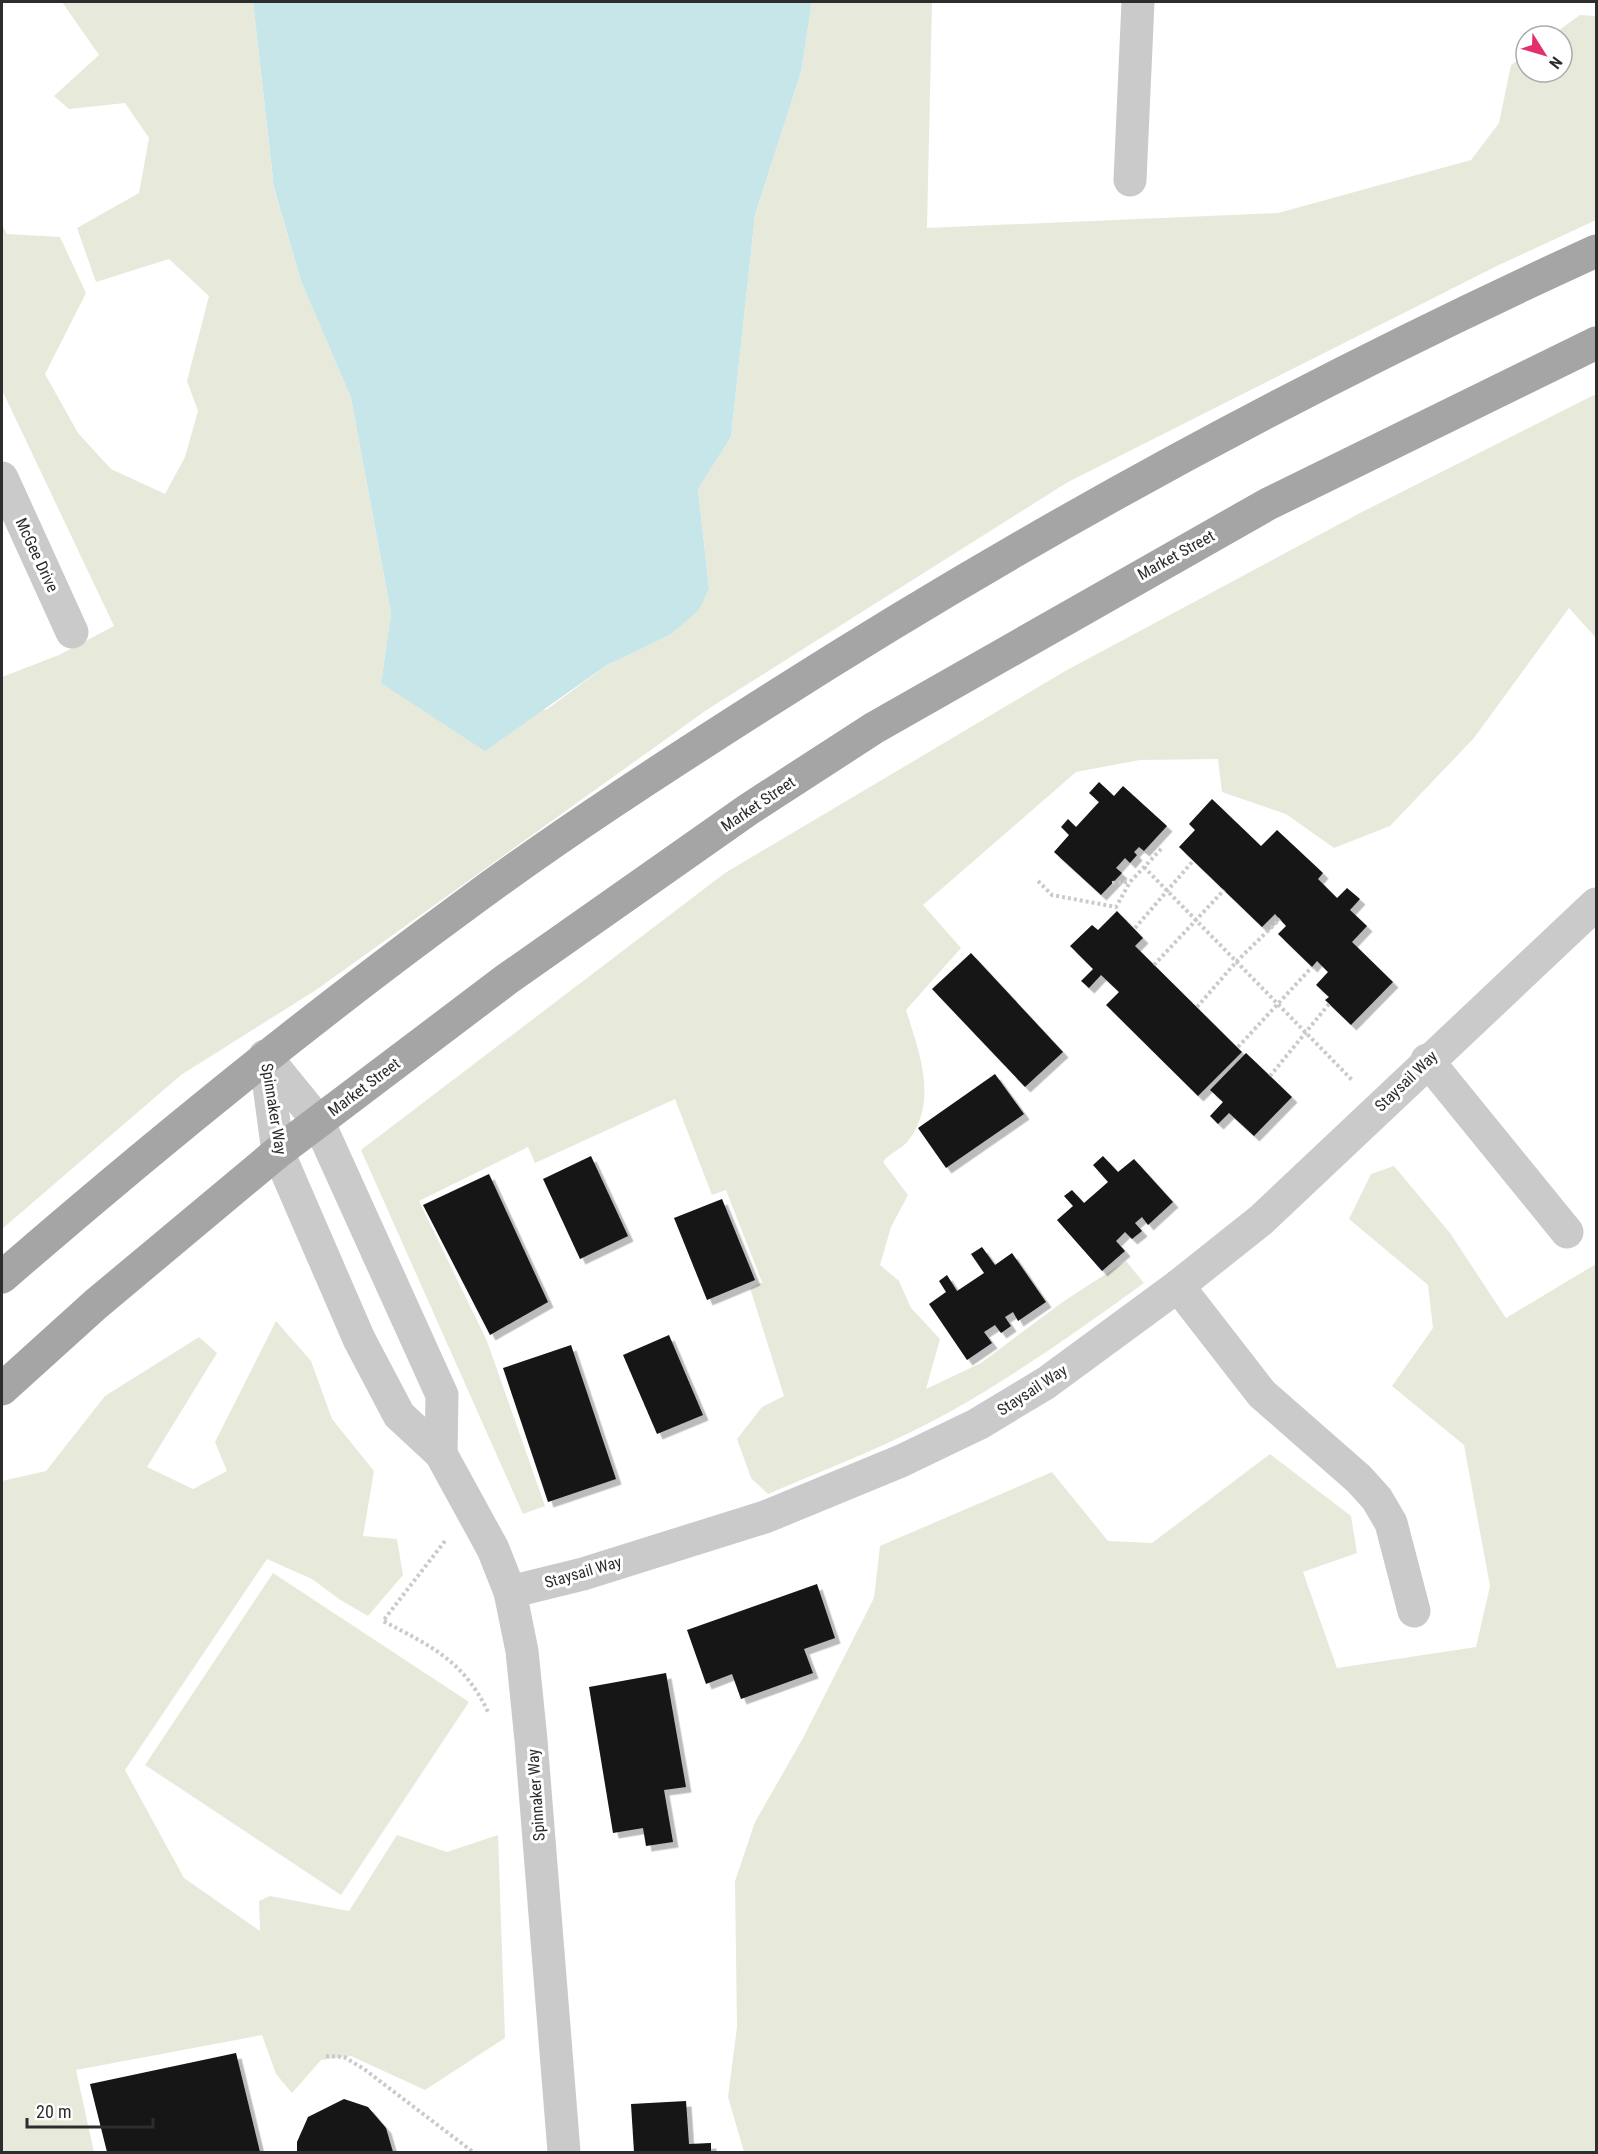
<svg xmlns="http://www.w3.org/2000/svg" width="1598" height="2154" font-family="'Roboto Condensed',sans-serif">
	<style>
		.green { fill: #e7eada }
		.water { fill: #c6e6ea }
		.building { fill: #141414; filter: url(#shadow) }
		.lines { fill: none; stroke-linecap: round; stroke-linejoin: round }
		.path { stroke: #cacaca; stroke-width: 4; stroke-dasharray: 3 3; stroke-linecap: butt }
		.minor { stroke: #cacaca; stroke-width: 33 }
		.major { stroke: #a5a5a5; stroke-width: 33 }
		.labels { text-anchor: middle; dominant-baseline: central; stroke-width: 6; stroke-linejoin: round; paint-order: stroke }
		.street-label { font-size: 16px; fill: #2d2d2d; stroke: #fff }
	</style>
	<defs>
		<filter id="shadow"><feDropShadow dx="5.5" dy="5.5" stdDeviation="0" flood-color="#0004"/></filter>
	</defs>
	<rect width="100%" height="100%" fill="#fff"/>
	<!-- green -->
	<g class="green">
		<path d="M62,2H253L274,189L301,281L351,398L391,613L381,683L546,710L607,665L670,635L709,588L698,489L731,437L755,215L801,72L812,2H932L927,228L1278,213L1471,160L1499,123L1511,65L1526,54V72H1562V36H1551L1580,15L1596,16V220L1499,265L1068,482L708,709L316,990L181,1075L2,1229V677L59,655L114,626L2,390V225L7,234L60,237L86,293L45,374L78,433L111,469L165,494L185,457L198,411L187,381L209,296L169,259L96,282L77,228L139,193L149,138L125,103L69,109L54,96L99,55Z"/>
		<path d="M1596,394V638L1569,608L1474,738L1390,826L1334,848L1286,814L1222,792L1218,759L1140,760L1076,772L923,905L961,948L906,1010C919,1052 939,1101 908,1141C902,1149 889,1153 883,1162L908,1195L891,1227L880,1265L899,1281L911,1308L940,1339L926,1389L981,1363L1064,1301L1126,1261L1144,1283C1082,1328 1021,1371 955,1409C895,1443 831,1467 768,1494L751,1478L737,1439L762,1407L784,1396L750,1288L762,1282L726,1190L712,1195L675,1099L535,1163L528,1147L419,1201L487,1341L545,1506L523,1514L361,1150L725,873L1067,670L1360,513Z"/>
		<path d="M1394,1166L1450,1233L1506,1318L1596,1264V2152H744L728,2097L737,2027L735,1881L755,1822L803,1738L874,1598L880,1546L1052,1472L1108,1541L1152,1543L1270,1454L1351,1516L1357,1553L1303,1572L1337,1668L1476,1647L1490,1586L1464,1445L1392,1386L1433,1328L1428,1285L1349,1219L1371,1174Z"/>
		<path d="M276,1321L311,1361L332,1419L374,1471L363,1536L397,1539L403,1575L368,1616L339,1599L312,1579L267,1559L125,1770L184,1878L260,1931L259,1901L270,1896L349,1911L397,1835L447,1852L498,1835L505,2038L425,2090L351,2056L321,2060L292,2093L276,2074L262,2035L76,2070L94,2152H2V1481L46,1471L105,1396L199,1337L217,1353L147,1467L193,1489L227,1471L215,1442Z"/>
		<path d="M273,1573L469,1702L341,1895L145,1765Z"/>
	</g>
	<!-- water -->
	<path class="water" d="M253,2H812L801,72L755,215L731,437L698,489L709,588L699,610L670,635L607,665L485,751L381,683L391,613L351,398L301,281L274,188Z"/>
	<!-- building -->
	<g class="building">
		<path d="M1099,782L1114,796L1123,786L1167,826L1144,851L1139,847L1134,852L1137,855L1130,863L1125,858L1116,868L1122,873L1101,895L1054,852L1069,835L1061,827L1068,819L1076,827L1099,802L1089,793Z"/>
		<path d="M1212,799L1261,846L1277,830L1323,873L1318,879L1337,898L1347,888L1360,899L1350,910L1367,926L1352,942L1393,982L1351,1025L1325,1000L1329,997L1316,985L1328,972L1317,961L1312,967L1278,934L1286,926L1275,914L1262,927L1179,847L1195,830L1189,824Z"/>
		<path d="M1117,911L1143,938L1135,946L1242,1052L1198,1096L1106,1005L1119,992L1101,975L1089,988L1081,981L1093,969L1070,946L1092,925L1098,930Z"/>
		<path d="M971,953L1063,1052L1025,1087L932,989Z"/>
		<path d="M1246,1053L1292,1097L1254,1136L1229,1113L1218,1124L1210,1116L1223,1102L1210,1090Z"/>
		<path d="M995,1074L1024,1114L946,1168L918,1128Z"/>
		<path d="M591,1156L628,1236L580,1259L543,1179Z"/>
		<path d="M1103,1156L1118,1172L1134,1159L1173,1202L1148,1225L1142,1217L1135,1223L1142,1231L1132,1239L1125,1232L1116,1241L1125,1251L1102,1271L1057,1220L1073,1206L1064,1196L1072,1190L1084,1203L1108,1182L1093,1165Z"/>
		<path d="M489,1174L548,1302L490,1335L423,1205Z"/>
		<path d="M722,1199L755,1280L707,1300L674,1218Z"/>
		<path d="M982,1247L995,1265L1012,1253L1046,1302L1018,1321L1013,1312L1005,1317L1011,1326L1001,1333L995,1325L984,1332L992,1343L967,1360L929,1304L946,1292L939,1281L947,1275L957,1291L984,1273L971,1254Z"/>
		<path d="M669,1335L703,1415L657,1434L623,1355Z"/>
		<path d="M571,1345L616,1479L548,1502L503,1368Z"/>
		<path d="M817,1584L835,1638L804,1649L813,1673L741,1699L732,1674L706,1684L687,1630Z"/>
		<path d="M666,1673L686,1787L664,1790L673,1842L646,1846L643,1828L613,1833L589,1687Z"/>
		<path d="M236,2053L260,2152H107L90,2084Z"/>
		<path d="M344,2099L368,2107L386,2128L393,2152H297V2142L308,2117Z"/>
		<path d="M686,2101L689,2144L711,2143V2152H634L631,2104Z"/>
	</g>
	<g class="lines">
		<!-- path -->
		<g class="path">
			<path d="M1144,867L1353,1081"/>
			<path d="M1038,881L1052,895L1116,907L1130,882L1162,848"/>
			<path d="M1112,883L1130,882"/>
			<path d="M1135,928L1193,861"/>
			<path d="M1154,965L1224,890"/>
			<path d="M1197,1007L1237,961L1280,919"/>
			<path d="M1238,1047L1312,967"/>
			<path d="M1270,1076L1329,1004"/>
			<path d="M445,1541L383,1621C431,1646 464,1661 488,1712"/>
			<path d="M326,2056L344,2057L364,2069L473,2152"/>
		</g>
		<!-- minor -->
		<g class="minor">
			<path d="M1130,180L1138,2"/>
			<path d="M2,478L72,632"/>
			<path d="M265,1056L278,1152L359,1339L399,1415L441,1454L493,1549L510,1592L522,1651L531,1740L564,2152"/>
			<path d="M265,1056L318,1121L442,1395L441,1454"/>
			<path d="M1427,1060L1567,1232"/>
			<path d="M1178,1286L1262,1394L1359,1479L1377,1499L1391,1523L1414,1611"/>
			<path d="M510,1592L583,1574L765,1517L901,1461L978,1424L1046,1383L1178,1286L1261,1220L1596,904"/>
		</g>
		<!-- major -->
		<g class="major">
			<path d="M2,1277C151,1148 304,1023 464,906C561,834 663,768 765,703C1031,533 1309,382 1596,251"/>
			<path d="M2,1389L96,1304L278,1152L507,979L749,809L874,728L1268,504L1596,343"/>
		</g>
	</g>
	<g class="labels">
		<!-- street labels -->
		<g class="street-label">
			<text transform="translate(37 555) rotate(65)">McGee Drive</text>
			<text transform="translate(1176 555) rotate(-29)">Market Street</text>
			<text transform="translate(758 804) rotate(-34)">Market Street</text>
			<text transform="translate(1406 1081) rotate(-44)">Staysail Way</text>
			<text transform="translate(364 1087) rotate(-37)">Market Street</text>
			<text transform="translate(274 1109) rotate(81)">Spinnaker Way</text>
			<text transform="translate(1032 1390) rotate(-33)">Staysail Way</text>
			<text transform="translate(583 1572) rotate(-16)">Staysail Way</text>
			<text transform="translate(536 1795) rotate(-94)">Spinnaker Way</text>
		</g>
	</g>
	<!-- border -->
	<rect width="1598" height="2154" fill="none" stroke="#2d2d2d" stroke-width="6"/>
	<!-- north arrow -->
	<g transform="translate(1544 54) rotate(127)"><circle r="28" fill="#ffffff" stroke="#ababab" stroke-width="1.5"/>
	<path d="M0-4.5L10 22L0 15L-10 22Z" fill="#e2306e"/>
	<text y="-9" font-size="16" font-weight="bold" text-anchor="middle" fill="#2d2d2d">N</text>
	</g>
	<!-- scale -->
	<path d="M27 2118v9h126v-9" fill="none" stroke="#2d2d2d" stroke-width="3"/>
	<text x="36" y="2118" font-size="18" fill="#2d2d2d" stroke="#ffffff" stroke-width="4.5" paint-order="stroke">20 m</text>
</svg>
